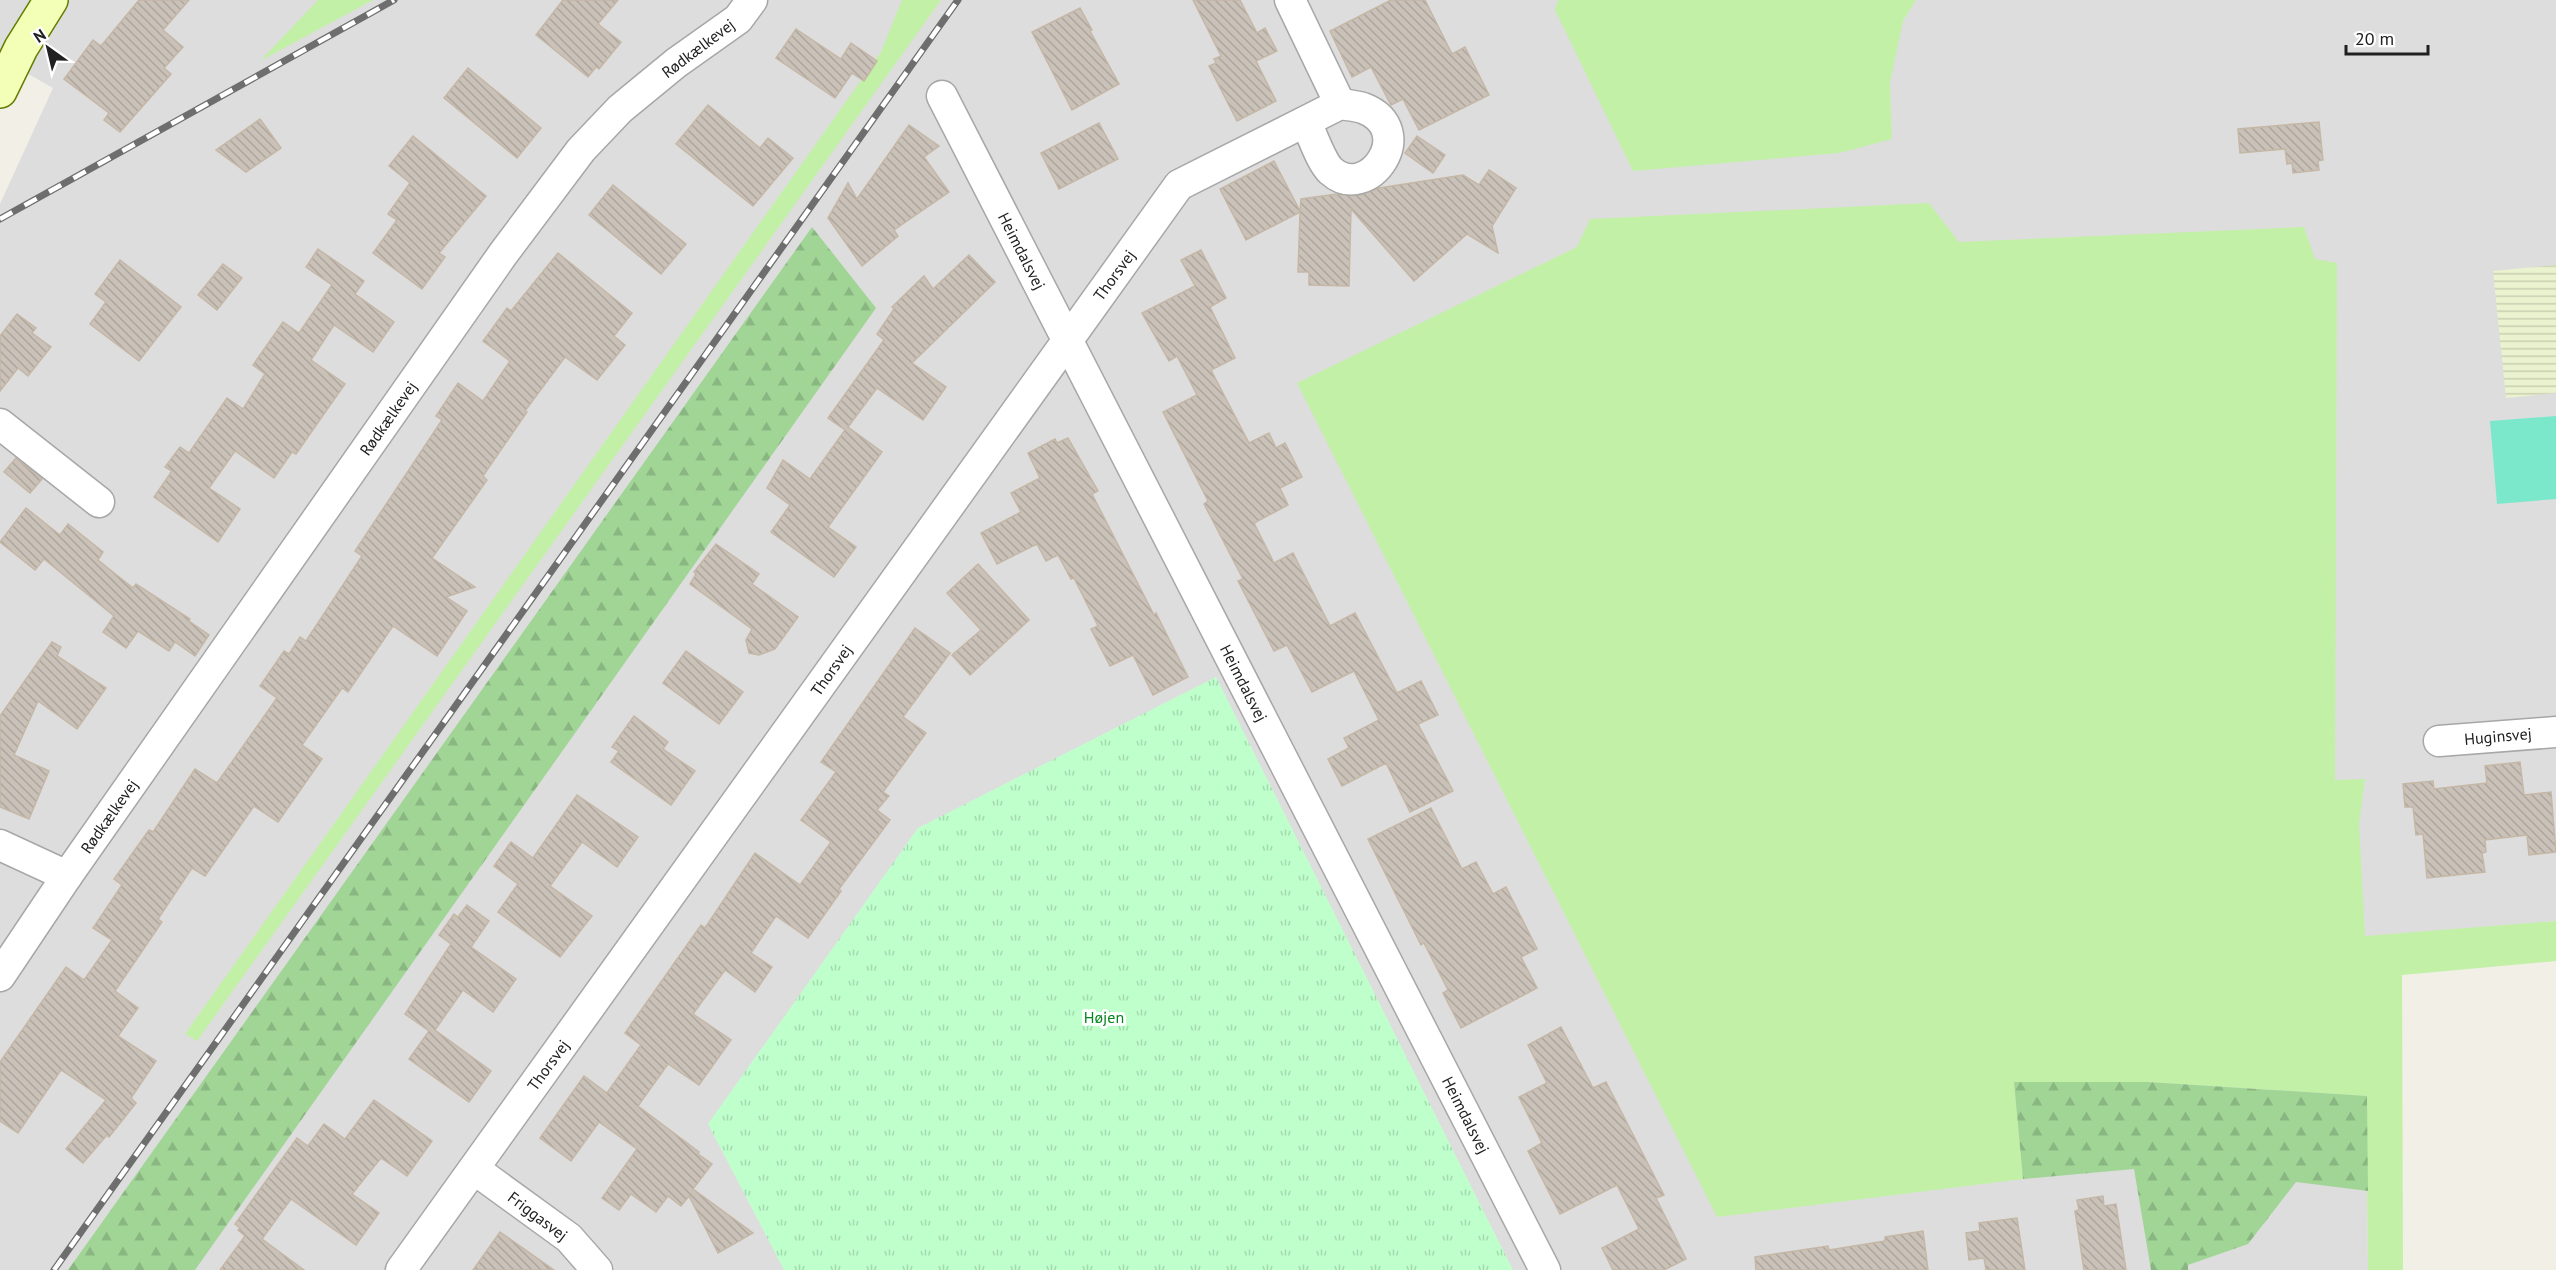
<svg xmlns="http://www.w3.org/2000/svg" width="2556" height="1270" font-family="'PT Sans',sans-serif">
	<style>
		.residential { fill: #dedddd }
		.farmland { fill: url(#farmland-rules) }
		.grass { fill: #c2f0a7 }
		.forest { fill: url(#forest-firs) }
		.park { fill: url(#park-tufts) }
		.pitch { fill: #7ce8cb }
		.building { fill: url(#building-back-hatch); stroke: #c5b7a6; stroke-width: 1.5 }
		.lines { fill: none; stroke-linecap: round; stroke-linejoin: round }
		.street-casing { stroke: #a7a7a7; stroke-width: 33 }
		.secondary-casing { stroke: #627e00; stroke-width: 36 }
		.street { stroke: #fff; stroke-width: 30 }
		.secondary { stroke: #f3ffb6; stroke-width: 33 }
		.rail-casing { stroke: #6e6e6e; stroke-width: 7 }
		.rail { stroke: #fff; stroke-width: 4.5; stroke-dasharray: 14; stroke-linecap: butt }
		.labels { text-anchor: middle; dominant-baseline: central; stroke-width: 6; stroke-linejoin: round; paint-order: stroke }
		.street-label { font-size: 16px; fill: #202020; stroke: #fff }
		.park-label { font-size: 16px; fill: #02851c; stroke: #fff }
	</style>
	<defs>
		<pattern id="farmland-rules" width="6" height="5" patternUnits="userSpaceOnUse" patternTransform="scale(1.5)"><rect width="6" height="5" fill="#ebf2cf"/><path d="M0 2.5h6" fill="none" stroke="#c9cfb1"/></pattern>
		<pattern id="forest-firs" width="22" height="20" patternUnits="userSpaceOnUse" patternTransform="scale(1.5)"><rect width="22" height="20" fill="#a1d596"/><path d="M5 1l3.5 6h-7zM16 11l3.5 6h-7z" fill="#8ab781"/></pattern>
		<pattern id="park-tufts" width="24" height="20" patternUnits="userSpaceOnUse" patternTransform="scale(1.5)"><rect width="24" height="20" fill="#bfffcc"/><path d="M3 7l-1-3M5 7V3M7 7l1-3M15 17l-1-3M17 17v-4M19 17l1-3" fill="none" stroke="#a4daaf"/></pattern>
		<pattern id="building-back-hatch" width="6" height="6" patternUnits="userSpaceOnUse" patternTransform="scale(1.5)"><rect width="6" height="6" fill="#cac2b8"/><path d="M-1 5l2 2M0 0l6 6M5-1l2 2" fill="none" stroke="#ada69e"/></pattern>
	</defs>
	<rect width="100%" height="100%" fill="#f1efe6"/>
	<!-- residential -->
	<path class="residential" d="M0,0H2556V921L2365,937L2368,1270H0V204L53,88L0,58Z"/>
	<!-- farmland -->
	<path class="farmland" d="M2556,265V393L2506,398L2493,271Z"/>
	<!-- grass -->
	<g class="grass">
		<path d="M318,0H373L260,61Z"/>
		<path d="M902,0H941L197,1041L185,1034L881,52Z"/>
		<path d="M1558,0H1916L1903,21L1890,83L1892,139L1839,153L1633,171L1555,10Z"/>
		<path d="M1929,203L1959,242L2304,227L2315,259L2337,263L2335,780L2365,779L2359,824L2365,936L2556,921V961L2402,975L2403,1270H2368L2366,1096L2148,1082H2014L2023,1179L1717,1217L1297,383L1577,247L1590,219Z"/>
	</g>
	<!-- forest -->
	<g class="forest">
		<path d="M812,227L876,308L195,1270H68Z"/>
		<path d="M2014,1082H2148L2367,1096L2368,1191L2296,1182L2248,1244L2188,1265V1270H2151L2134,1169L2023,1179Z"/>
	</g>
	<!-- park -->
	<path class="park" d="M1216,677L1513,1270H784L708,1124L918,828Z"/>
	<!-- pitch -->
	<path class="pitch" d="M2556,416V499L2497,504L2490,421Z"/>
	<!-- building -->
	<g class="building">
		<path d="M139,0H189L163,30L183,47L164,68L171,74L120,132L104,120L109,113L64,79L93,40L101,46Z"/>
		<path d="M563,0H618L598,24L621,42L599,69L596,67L588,77L536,35Z"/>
		<path d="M1193,0H1240L1257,33L1265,28L1277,51L1256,61L1276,101L1237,121L1209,66L1216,63L1214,59L1221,56Z"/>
		<path d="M1391,0H1425L1452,54L1465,47L1489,95L1419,130L1403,99L1391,105L1371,67L1352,77L1330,31Z"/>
		<path d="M1080,8L1092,30L1090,31L1119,84L1072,110L1032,32Z"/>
		<path d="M796,29L841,59L851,43L877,61L864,81L852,73L835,98L776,58Z"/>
		<path d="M468,68L541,128L517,158L444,98Z"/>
		<path d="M708,105L760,148L768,138L793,158L753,206L676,144Z"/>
		<path d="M260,119L281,148L246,172L216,150Z"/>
		<path d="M2319,122L2323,160L2318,161L2319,170L2293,173L2292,163L2287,164L2285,149L2240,153L2238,129Z"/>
		<path d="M1099,123L1118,159L1059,189L1041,153Z"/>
		<path d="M909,125L939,146L924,157L949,192L894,230L898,236L862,266L828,218L848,183L857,199Z"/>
		<path d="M413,136L486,196L439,253L445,257L422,289L373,253L397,220L388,214L410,183L389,166Z"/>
		<path d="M1417,136L1445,155L1433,173L1405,153Z"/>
		<path d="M1274,161L1300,211L1301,199L1337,194L1360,195L1379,188L1463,175L1479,185L1489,170L1516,188L1492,226L1498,253L1467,234L1414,281L1351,209L1349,286L1309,285V272H1298L1300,212L1246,240L1220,189Z"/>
		<path d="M613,185L686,244L661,274L589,215Z"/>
		<path d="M318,249L364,281L355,294L394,322L373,352L334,325L311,360L345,384L296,454L292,452L274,478L235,451L209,488L240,509L218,542L154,497L172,471L165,467L180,447L189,453L227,398L243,409L265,374L253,365L283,322L299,333L332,285L306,267Z"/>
		<path d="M1201,250L1226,298L1210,307L1235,358L1211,370L1249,443L1269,433L1276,448L1285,443L1302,477L1280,488L1288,505L1254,523L1274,563L1293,553L1330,626L1355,613L1397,693L1421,681L1438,715L1418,724L1453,791L1410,812L1386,763L1342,786L1328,759L1349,748L1344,738L1379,720L1354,671L1312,692L1287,645L1274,651L1238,581L1243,579L1204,504L1208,501L1163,412L1197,395L1177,356L1169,361L1142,313L1195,286L1181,260Z"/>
		<path d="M558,253L632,313L614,336L625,345L597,380L565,357L525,411L527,412L483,476L487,480L432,558L475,587L446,597L467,611L437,656L393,626L348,692L342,688L302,745L322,759L278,822L254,806L205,876L192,868L158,919L162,922L115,991L138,1008L118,1036L156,1061L131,1098L136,1103L109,1137L107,1135L83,1163L66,1149L106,1100L61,1070L18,1133L0,1121V1062L66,967L84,980L112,940L93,928L122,885L114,879L149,830L153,832L195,769L217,783L277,698L260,686L284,651L289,654L300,637L306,641L362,556L355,551L442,420L436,416L458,383L483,401L510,361L483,341L507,308L511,311Z"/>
		<path d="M969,255L995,282L912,363L946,387L923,420L877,388L848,427L882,452L828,527L856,547L834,577L771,532L790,505L767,488L783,460L810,479L845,430L828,418L884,340L877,334L894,309L892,307L924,276L933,289Z"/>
		<path d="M120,260L181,307L139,361L90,324L106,302L95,294Z"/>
		<path d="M223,264L242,278L217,310L198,295Z"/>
		<path d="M17,314L36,328L32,333L51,347L28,376L18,368L0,391V336Z"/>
		<path d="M1068,438L1098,491L1092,494L1154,615L1156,613L1188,677L1153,695L1133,655L1110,666L1091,629L1098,626L1074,578L1071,579L1058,555L1046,561L1037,544L997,564L981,533L1021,512L1011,493L1040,478L1028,453L1055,439L1057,443Z"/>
		<path d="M16,458L42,479L30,493L4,472Z"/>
		<path d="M26,508L60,535L68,524L103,552L98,560L133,588L136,584L190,619L189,621L209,635L195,656L175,642L169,651L138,631L126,648L103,632L114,616L44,559L35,570L0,542Z"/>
		<path d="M716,544L759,574L752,584L798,617L775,649L759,655L749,653L746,640L752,629L690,584L696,574L694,572Z"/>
		<path d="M978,564L1029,620L970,675L952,655L981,630L947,593Z"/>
		<path d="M915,628L950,653L903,717L926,733L883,792L889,796L877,810L890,820L839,889L841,891L808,938L776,916L751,953L772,967L755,992L725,970L693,1014L731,1040L699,1085L668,1064L638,1106L699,1152L698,1154L712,1164L693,1189L753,1233L718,1253L689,1196L681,1206L668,1196L656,1212L631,1194L619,1210L602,1198L637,1149L599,1122L571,1161L540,1138L584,1076L607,1093L641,1045L625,1033L701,925L705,928L755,853L800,885L831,842L801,820L836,772L821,762Z"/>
		<path d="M52,642L61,647L57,656L106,688L77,729L38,701L14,755L49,771L29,819L0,807V716Z"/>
		<path d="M686,651L743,692L719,724L663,683Z"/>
		<path d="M634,716L668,742L663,749L695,771L671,805L611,762L619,751L612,747Z"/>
		<path d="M2520,762L2524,795L2551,792L2556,852L2529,855L2527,835L2485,840L2486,852L2482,853L2485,872L2427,878L2423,834L2416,835L2413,807H2405L2403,784L2433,781L2434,789L2487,783L2485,766Z"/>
		<path d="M577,795L638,837L617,867L582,842L550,886L592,916L560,957L498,912L518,884L494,866L511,842L533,858Z"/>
		<path d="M1431,808L1462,869L1476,862L1493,894L1506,887L1537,949L1521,957L1537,988L1461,1028L1443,993L1448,990L1424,943L1421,945L1368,839Z"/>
		<path d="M467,905L489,921L471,947L516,979L493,1012L463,990L435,1030L491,1071L469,1102L409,1059L429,1031L405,1014L451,944L439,935L454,914L458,917Z"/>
		<path d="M1561,1027L1593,1088L1606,1082L1664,1195L1656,1198L1686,1259L1664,1270H1613L1602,1248L1639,1229L1617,1185L1560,1214L1528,1151L1542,1143L1519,1097L1547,1083L1528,1045Z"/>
		<path d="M374,1100L432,1141L407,1176L381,1158L352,1194L379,1213L356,1245L291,1199L262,1239L304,1270H220L245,1236L238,1230L240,1228L235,1224L297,1138L308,1146L324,1124L345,1139Z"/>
		<path d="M2103,1196L2104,1206L2116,1204L2126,1270H2084L2075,1211L2079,1210L2077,1200Z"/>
		<path d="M2017,1218L2025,1270H1986L1984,1258L1969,1260L1966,1233L1980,1231L1979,1223Z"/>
		<path d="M1923,1231L1928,1270H1756L1755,1257L1828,1246L1829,1250L1885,1241V1237Z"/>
		<path d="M500,1232L554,1270H473Z"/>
	</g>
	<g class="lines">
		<!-- street casing -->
		<g class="street-casing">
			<g id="street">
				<path d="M942,96L1545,1270"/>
				<path d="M1306,122C1312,134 1321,162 1331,171C1368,204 1420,130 1363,108C1356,106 1348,105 1340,104"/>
				<path d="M0,424L99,502"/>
				<path d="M2439,741L2556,732"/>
				<path d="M0,845L67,876"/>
				<path d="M0,976L67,876L503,254L581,150L620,109L676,63L738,19L752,0"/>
				<path d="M474,1169L569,1238L597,1270"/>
				<path d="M401,1270L1179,185L1340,104L1290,0"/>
			</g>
		</g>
		<!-- secondary casing -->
		<g class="secondary-casing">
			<path id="secondary" d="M0,91L21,48L51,0"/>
		</g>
		<!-- street -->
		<use href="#street" class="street"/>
		<!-- secondary -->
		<use href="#secondary" class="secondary"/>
		<!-- rail casing -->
		<g class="rail-casing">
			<g id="rail">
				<path d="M0,219L394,0"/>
				<path d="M54,1270L958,0"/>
			</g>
		</g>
		<!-- rail -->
		<use href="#rail" class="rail"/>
	</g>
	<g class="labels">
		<!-- street labels -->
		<g class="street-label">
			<text transform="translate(698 48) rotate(-37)">Rødkælkevej</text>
			<text transform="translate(1022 251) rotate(63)">Heimdalsvej</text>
			<text transform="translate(1114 275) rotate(-54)">Thorsvej</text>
			<text transform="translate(388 418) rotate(-55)">Rødkælkevej</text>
			<text transform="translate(831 670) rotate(-55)">Thorsvej</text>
			<text transform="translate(1244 683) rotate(63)">Heimdalsvej</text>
			<text transform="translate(2498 736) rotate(-5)">Huginsvej</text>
			<text transform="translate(109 816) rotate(-55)">Rødkælkevej</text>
			<text transform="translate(548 1065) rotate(-54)">Thorsvej</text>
			<text transform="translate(1466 1115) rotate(63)">Heimdalsvej</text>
			<text transform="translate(538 1216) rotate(37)">Friggasvej</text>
		</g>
		<!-- park labels -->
		<g class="park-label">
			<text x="1104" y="1017">Højen</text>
		</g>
	</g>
	<!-- north arrow -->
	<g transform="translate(48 48) rotate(326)" stroke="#ffffff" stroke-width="4.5" paint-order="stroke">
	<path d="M0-4.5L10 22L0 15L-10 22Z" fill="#202020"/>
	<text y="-9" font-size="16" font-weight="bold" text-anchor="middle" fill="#202020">N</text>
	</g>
	<!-- scale -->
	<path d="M2346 45v9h82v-9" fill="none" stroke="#202020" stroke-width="3"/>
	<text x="2355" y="45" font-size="18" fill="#202020" stroke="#ffffff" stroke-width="4.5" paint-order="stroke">20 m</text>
</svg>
